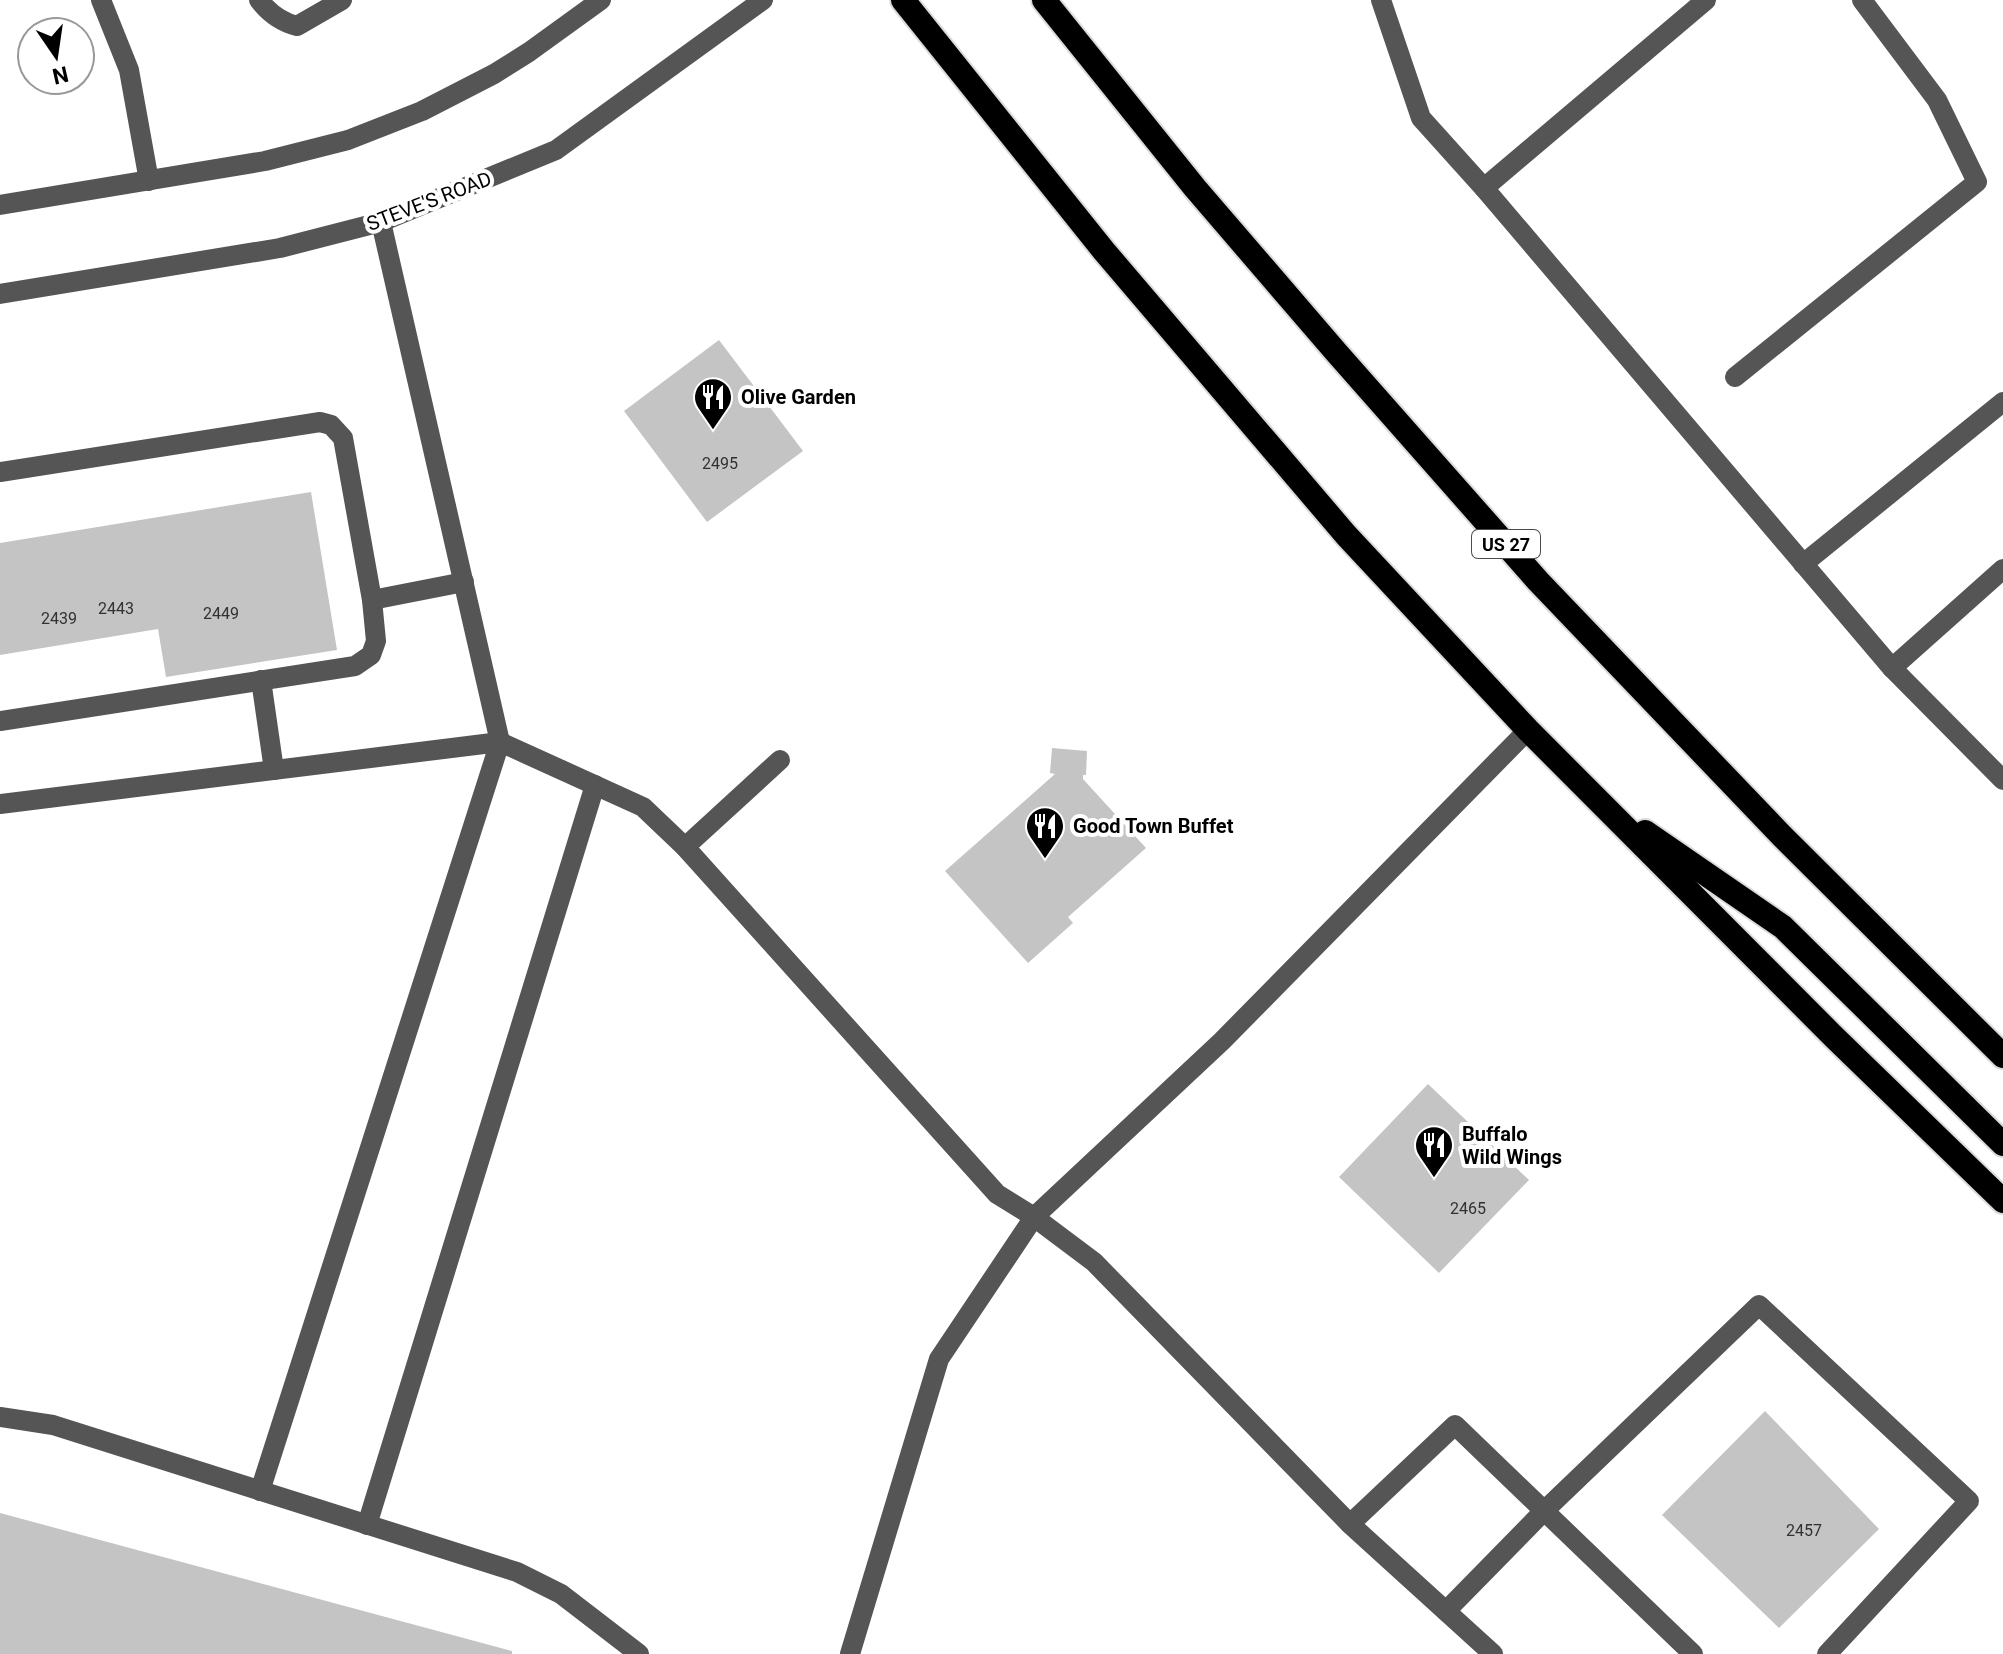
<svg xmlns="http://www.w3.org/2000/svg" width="2003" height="1654" font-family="Roboto,sans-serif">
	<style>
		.building { fill: #c4c4c4 }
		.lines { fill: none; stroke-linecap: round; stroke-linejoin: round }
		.highway-casing { stroke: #dbdbdb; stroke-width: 28 }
		.minor { stroke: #555; stroke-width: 20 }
		.highway { stroke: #000; stroke-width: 24 }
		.labels { text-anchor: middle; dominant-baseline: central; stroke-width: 8; stroke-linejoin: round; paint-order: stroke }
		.number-label { font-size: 16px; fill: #313131 }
		.shield { fill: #fff; stroke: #4c4c4c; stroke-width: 2 }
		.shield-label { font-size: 18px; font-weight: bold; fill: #000 }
		.street-label { font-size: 20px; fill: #000; stroke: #fff }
		.poi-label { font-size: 20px; font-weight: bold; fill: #000; stroke: #fff; text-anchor: start }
	</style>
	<rect width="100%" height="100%" fill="#fff"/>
	<!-- building -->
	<g class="building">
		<path d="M719,340L803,451L707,522L624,411Z"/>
		<path d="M311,492L337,650L166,677L158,629L0,655V543Z"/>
		<path d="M1052,748L1087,751L1086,775H1083V779L1146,848L1068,917L1073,923L1028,963L945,871L1055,774L1050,773Z"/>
		<path d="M1428,1084L1529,1180L1439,1273L1339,1177Z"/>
		<path d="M1765,1411L1879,1529L1779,1628L1662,1515Z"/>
		<path d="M0,1513L512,1651V1654H0Z"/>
	</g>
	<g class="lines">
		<!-- highway casing -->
		<g class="highway-casing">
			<g id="highway">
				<path d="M903,0L1104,251L1346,535L1528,730L1834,1037L2003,1201"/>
				<path d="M1044,0L1195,188L1336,352L1538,581L1782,836L2003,1056"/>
				<path d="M1645,832L1783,927L2003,1144"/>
			</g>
		</g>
		<!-- minor -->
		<g class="minor">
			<path d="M101,0L129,70L149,181"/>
			<path d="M259,0C269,13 281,22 297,26L342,0"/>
			<path d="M1381,0L1421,118L1484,188L1892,668L2003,780"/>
			<path d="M1484,188L1706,0"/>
			<path d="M0,205L265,161L348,140L422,111L494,74L529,52L601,0"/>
			<path d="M0,294L280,248L381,222L556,150L763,0"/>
			<path d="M1735,377L1977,182L1937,100L1862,0"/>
			<path d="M0,472L320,422L331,425L343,438L372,600L376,641L371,655L355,666L0,721"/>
			<path d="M1803,564L2003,402"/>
			<path d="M372,600L464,582"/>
			<path d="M1892,668L2003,569"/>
			<path d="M261,680L274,770"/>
			<path d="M0,804L500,742L643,807L685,847L997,1194L1034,1217L1094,1262L1350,1524L1493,1654"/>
			<path d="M685,847L780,760"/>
			<path d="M0,1417L53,1425L517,1572L561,1594L639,1654"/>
			<path d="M260,1491L500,742L381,222"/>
			<path d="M1350,1524L1455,1425L1693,1654"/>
			<path d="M367,1525L595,785"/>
			<path d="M1446,1611L1544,1511L1759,1305L1969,1501L1827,1654"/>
			<path d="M850,1654L939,1359L1034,1217L1222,1041L1528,730"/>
		</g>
		<!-- highway -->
		<use href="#highway" class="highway"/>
	</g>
	<!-- icons -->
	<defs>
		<g id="restaurant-pin" transform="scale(2)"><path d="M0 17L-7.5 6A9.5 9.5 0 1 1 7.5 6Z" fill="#000" stroke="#fff"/><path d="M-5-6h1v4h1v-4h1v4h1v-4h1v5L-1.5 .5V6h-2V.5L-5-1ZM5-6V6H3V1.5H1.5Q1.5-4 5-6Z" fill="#fff"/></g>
	</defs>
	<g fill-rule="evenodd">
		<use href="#restaurant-pin" x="713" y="397"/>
		<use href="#restaurant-pin" x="1045" y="826"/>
		<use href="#restaurant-pin" x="1434" y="1145"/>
	</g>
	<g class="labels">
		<!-- number labels -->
		<g class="number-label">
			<text x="720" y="463">2495</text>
			<text x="116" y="608">2443</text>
			<text x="221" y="613">2449</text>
			<text x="59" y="618">2439</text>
			<text x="1468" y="1208">2465</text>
			<text x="1804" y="1530">2457</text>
		</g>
		<!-- shield labels -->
		<rect class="shield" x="1472" y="530" width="68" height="28" rx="6"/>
		<g class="shield-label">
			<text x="1506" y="544">US 27</text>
		</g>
		<!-- street labels -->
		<g class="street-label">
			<text transform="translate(429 201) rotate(-21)">STEVE'S ROAD</text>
		</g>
		<!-- poi labels -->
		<g class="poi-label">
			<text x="741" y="397">Olive Garden</text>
			<text x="1073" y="826">Good Town Buffet</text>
			<text x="1462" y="1134">Buffalo<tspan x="1462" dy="23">Wild Wings</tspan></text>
		</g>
	</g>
	<!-- north arrow -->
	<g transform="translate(56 56) rotate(167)"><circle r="38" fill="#ffffff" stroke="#999999" stroke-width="2"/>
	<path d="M0-6L14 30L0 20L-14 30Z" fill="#000000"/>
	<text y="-12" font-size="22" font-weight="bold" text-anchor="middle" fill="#000000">N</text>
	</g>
</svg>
